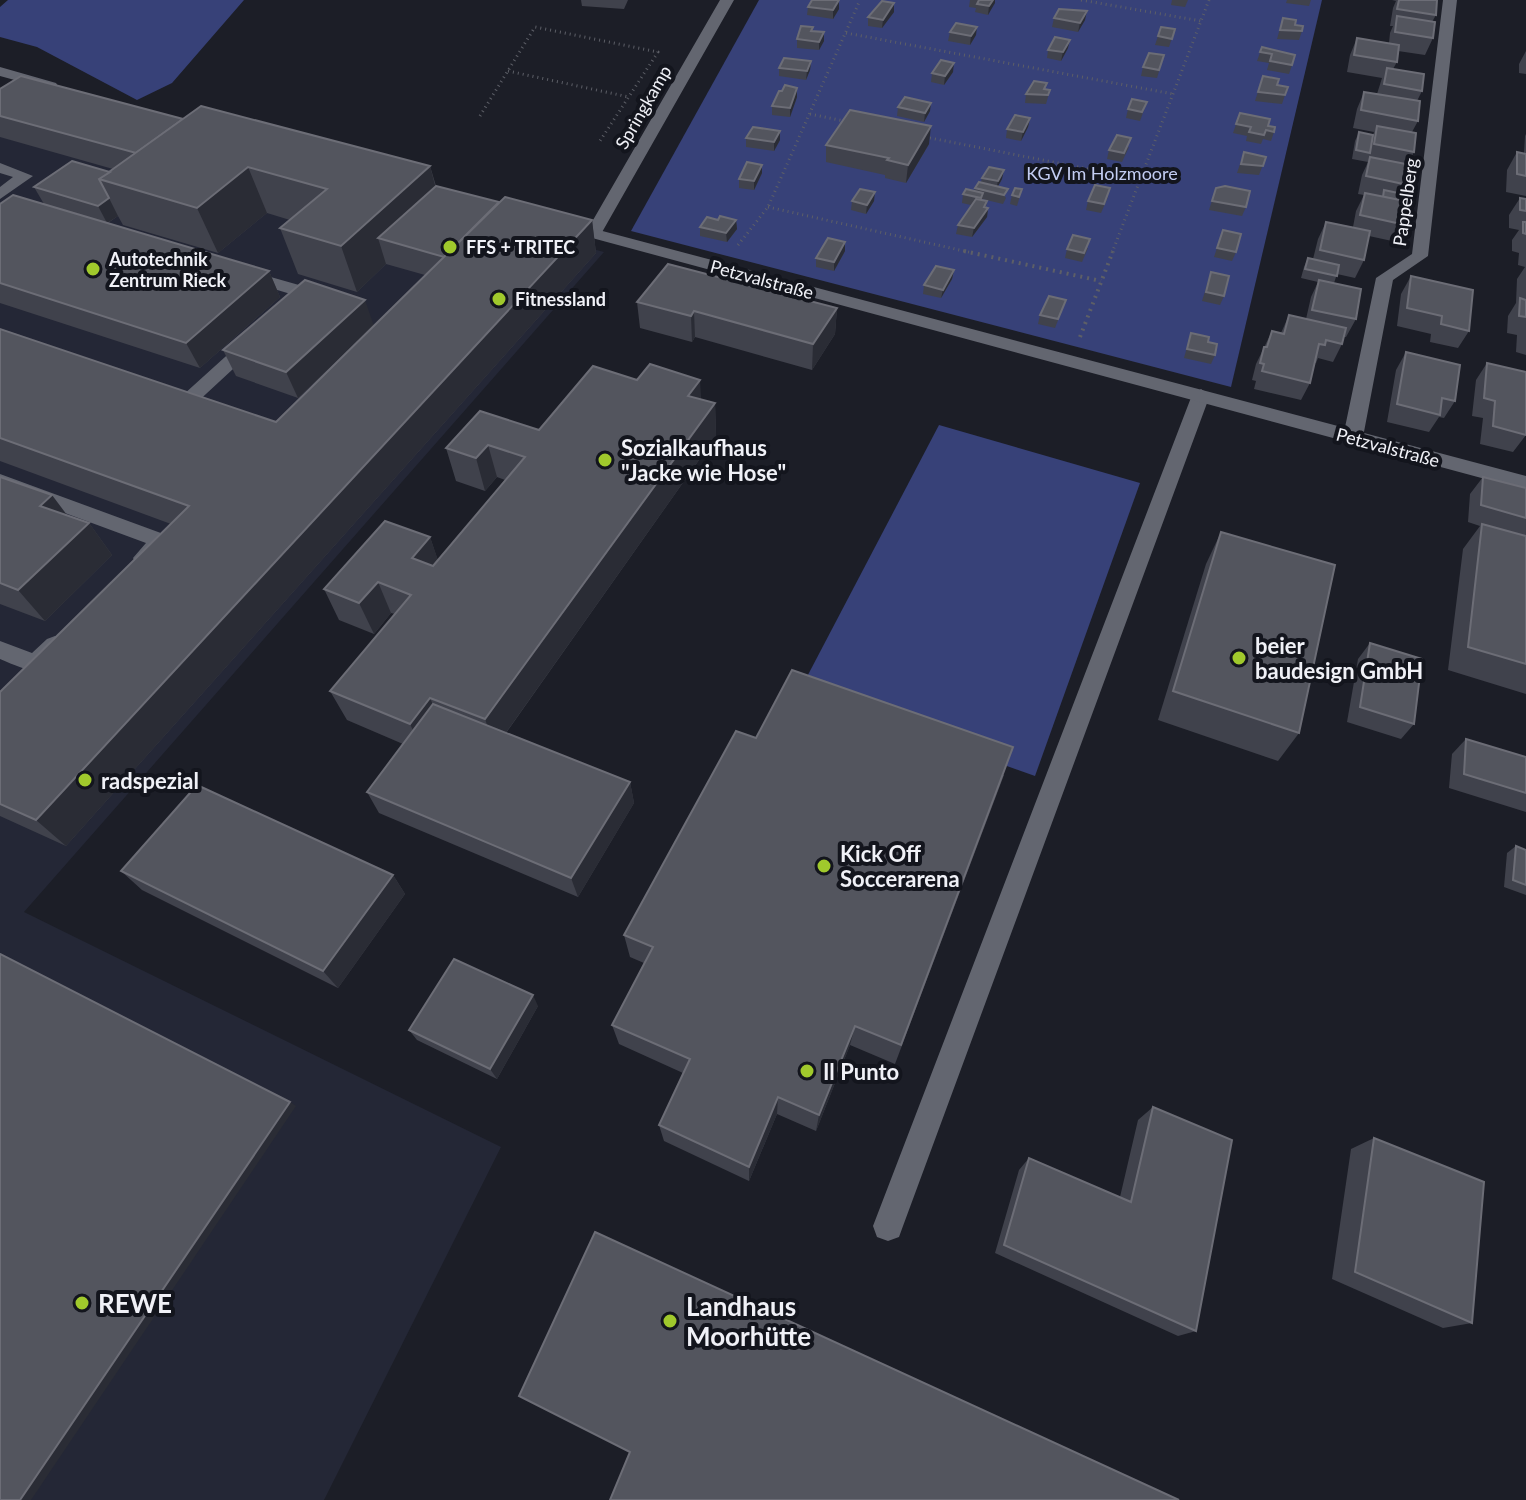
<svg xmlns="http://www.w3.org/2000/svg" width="1526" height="1500" font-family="Lato,sans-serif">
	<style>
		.built { fill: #242736 }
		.green { fill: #374178 }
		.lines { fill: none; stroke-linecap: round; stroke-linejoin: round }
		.path-far1 { stroke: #5d5f67; stroke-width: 3; stroke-dasharray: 1 4; stroke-linecap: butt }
		.path { stroke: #5d5f67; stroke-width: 4; stroke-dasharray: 2 5; stroke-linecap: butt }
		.service { fill: #636670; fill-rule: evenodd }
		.minor { fill: #636670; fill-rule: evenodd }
		.tertiary { fill: #636670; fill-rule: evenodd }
		.wall { fill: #40424c }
		.shaded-wall { fill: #2a2c35 }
		.building { fill: #53555e; stroke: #6c6d76; stroke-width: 2 }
		.poi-dot { fill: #a0c92c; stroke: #13151d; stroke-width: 3 }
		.labels { text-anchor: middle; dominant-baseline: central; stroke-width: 8; stroke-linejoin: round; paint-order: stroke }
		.far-street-label { font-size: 18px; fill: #f0f1f7; stroke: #13151d }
		.far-park-label { font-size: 18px; fill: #c3cdf2; stroke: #13151d }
		.far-poi-label { font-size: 18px; font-weight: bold; fill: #f0f1f7; stroke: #13151d; text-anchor: start }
		.poi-label { font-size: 22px; font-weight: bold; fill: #f0f1f7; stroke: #13151d; text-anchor: start }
		.near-poi-label { font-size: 26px; font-weight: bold; fill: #f0f1f7; stroke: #13151d; text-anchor: start }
	</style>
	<rect width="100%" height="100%" fill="#1c1e27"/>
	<!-- built -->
	<path class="built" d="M0,89L604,252L24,912L501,1147L324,1500H0Z"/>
	<!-- green -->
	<g class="green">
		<path d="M8,0H244L172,83L137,100L37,47L0,37V7Z"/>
		<path d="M759,0H1322L1231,387L631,231Z"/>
		<path d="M939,425L1140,483L1035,776L799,692Z"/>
	</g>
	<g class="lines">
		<!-- path-far1 -->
		<g class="path-far1">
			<path d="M1081,0L1201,21"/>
			<path d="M846,33L1173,94"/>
			<path d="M508,71L629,97"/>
			<path d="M810,114L849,122"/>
			<path d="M480,116L535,27L658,52L598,144"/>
			<path d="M925,137L1140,179"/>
			<path d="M768,207L973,253"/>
			<path d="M738,245L768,207L860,0"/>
			<path d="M1112,253L1209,0"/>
		</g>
		<!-- path -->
		<g class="path">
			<path d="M964,251L1101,281"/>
			<path d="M1080,337L1113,251"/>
		</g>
		<!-- service -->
		<g class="service">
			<path d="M0,163L33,176L0,199V187L13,177L0,173Z"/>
			<path d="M243,269L313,289L316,293L297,311H285L282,307L294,295L237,278L234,274L237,270Z"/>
			<path d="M252,336L261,342L258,346L193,406L186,408L158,400L156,396L158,392L165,390L183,395L246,338Z"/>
			<path d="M1201,389L1210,395L903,1226L899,1237L888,1241L877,1237L873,1226L1192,395Z"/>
			<path d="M0,474L169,536L172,541L152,564H136L133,558L146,543L0,489Z"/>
			<path d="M55,636L63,639L66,645C47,681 31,672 0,659V641L32,653L47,639Z"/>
		</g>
		<!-- minor -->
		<g class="minor">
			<path d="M720,0H734L601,234L599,238H587L585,234Z"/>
			<path d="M1443,0H1457L1428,256L1393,280L1363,437L1353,444L1343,437L1376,278L1412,254Z"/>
		</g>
		<!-- tertiary -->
		<g class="tertiary">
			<path d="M0,67L56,83L58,86L51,90L0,76Z"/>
			<path d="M561,220L1526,476V490L555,228L553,225L555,222Z"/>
		</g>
	</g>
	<!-- wall -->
	<g class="wall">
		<path d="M581,0H628L624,9L582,6Z"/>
		<path d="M839,0V9L833,19L807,15L808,7Z"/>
		<path d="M970,0H995L988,15L975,12L976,8L969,7Z"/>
		<path d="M1172,0H1188L1185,7L1171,5Z"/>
		<path d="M1287,0H1311L1309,6L1286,3Z"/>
		<path d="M1392,0H1437L1436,15L1432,22L1433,38L1425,55L1398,51L1397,62L1393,69L1422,91L1417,101L1418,121L1412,132L1414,152L1408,165V185L1403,195L1401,224L1392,241L1369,236L1364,260L1355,278L1337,274L1334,283L1356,319L1346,337H1344L1342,344L1333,362L1318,358L1316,363H1314L1310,383L1301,400L1254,389L1256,381L1252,380L1256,364L1272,331L1281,333L1289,315L1306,319L1311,297L1318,282L1301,278L1304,267L1308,258L1313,259L1318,239L1326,222L1353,227L1356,211L1364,195L1358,194L1362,175L1368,162L1352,159L1355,141L1359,132L1373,135L1374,132L1353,128L1357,109L1364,92L1377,94L1382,78L1347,72L1350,55L1357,38L1389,43L1390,33L1393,26H1390L1393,8L1396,1Z"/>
		<path d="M894,3V12L882,28L868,26V17Z"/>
		<path d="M1054,18L1085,20L1078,32L1052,27Z"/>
		<path d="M1283,18L1295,25L1302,31L1299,40L1277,39Z"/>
		<path d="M813,27V31L824,41L819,50L797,48V39Z"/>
		<path d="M1175,29L1169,47L1155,45L1158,36Z"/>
		<path d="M950,32L976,35L970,45L948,41Z"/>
		<path d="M1262,47L1292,65L1289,74L1267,70L1269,63L1257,61Z"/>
		<path d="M1068,48L1061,61L1047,58L1048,50Z"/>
		<path d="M1526,51V74L1519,73V64Z"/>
		<path d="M1164,55L1157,78L1141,76L1143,67Z"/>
		<path d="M811,61L810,70L806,80L779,76V68Z"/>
		<path d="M953,72L944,85L931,82L932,73Z"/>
		<path d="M1263,76L1285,95L1282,104L1255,101Z"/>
		<path d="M797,88V97L790,117L772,115V106Z"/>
		<path d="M0,89L183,119L430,166L436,186L499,202L592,220L596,253L66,846L0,816V692L171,524L0,461V329L276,422L348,351L298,398L236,376L223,350L374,325L425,275L386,264L357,292L298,274L280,228L290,220L267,213L218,253L123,225L118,216L108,223L269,271L280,297L200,368L0,303V204H44L34,187L110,172L113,169L0,137Z"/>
		<path d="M1046,89L1050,90L1046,104L1025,103L1026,94Z"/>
		<path d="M1147,102L1140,121L1126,118L1128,109Z"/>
		<path d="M898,107L930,111L924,122L897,116Z"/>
		<path d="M1240,113L1268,126L1274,132L1271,141L1263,139L1261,144L1246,141L1247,136L1233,133Z"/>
		<path d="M1030,118L1028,127L1021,141L1006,138L1007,129Z"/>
		<path d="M1526,134V196L1506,192L1507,170L1517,152L1524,153L1525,136Z"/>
		<path d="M746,138L780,140L774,151L746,147Z"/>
		<path d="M929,144L906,183L885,178V175L826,162V145Z"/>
		<path d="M1129,147L1122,162L1107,159L1109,150Z"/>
		<path d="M1244,152L1266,157L1259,175L1237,173Z"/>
		<path d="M762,173L754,190L739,188V179Z"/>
		<path d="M982,178L1002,179L998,186L1006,198L1003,204L982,199V200L987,201L986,207L988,208L987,217L972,237L956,234L958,225L971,205L962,203L963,194L974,191L975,188L981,182Z"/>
		<path d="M1216,188L1246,207L1242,216L1209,210Z"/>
		<path d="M1022,189L1017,206L1010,204L1012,195Z"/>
		<path d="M1108,197L1101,213L1086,210L1088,201Z"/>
		<path d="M1520,198H1526V355L1516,352L1517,335L1507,333L1508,316L1516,303L1517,279L1525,267L1518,265L1519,253L1512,251V240L1519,230L1509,228V215Z"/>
		<path d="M852,201H874L866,214L851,210Z"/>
		<path d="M718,220H736L737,229L727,242L700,236V227Z"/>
		<path d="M1223,230L1236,252L1232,261L1214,257Z"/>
		<path d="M1088,248L1082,262L1065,258L1067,249Z"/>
		<path d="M845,251L834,271L816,267V258Z"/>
		<path d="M954,270L952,279L941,298L923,294L924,285Z"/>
		<path d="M1211,272L1224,296L1220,305L1202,301Z"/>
		<path d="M1411,276L1469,331L1458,348L1430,342L1431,334L1397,326L1401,294Z"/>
		<path d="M1066,300L1055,328L1038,324L1040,315Z"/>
		<path d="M637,302L837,308L835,334L812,370L695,337L692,342L640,328Z"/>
		<path d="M1191,333L1208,342L1215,355L1211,364L1184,358Z"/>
		<path d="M1406,352L1455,401L1444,418L1439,417L1429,432L1387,422L1396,370Z"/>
		<path d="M1487,363L1526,435L1513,452L1480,444L1483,418L1472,416L1476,380Z"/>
		<path d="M701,399L715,403L716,436L506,733L630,782L634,803L578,897L379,813L367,792L403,744L347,720L330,691L395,614L391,613L374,634L339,620L324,589L430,537L438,561L505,480L497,477L485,491L456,481L446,448Z"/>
		<path d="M0,477L67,515L89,523L112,555L45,621L0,604Z"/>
		<path d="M1483,477L1526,488V694L1448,670L1463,549L1480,526L1468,522L1470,494Z"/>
		<path d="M1221,532L1299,733L1278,761L1158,720L1206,564Z"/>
		<path d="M1370,643L1414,724L1401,739L1347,722L1358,659Z"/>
		<path d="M756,738L1004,775L895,1064L850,1045L816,1131L777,1114L749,1181L664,1141L659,1125L683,1073L619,1044L612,1025L644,963L630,957L624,935Z"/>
		<path d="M1466,739L1526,757V812L1449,788L1452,754Z"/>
		<path d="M1516,846L1526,850V895L1504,887L1507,853Z"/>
		<path d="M121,871L393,875L405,894L338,988L142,890Z"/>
		<path d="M538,1006L497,1079L417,1040L409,1030Z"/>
		<path d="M1153,1107L1196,1331L1178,1336L995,1253L1019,1170L1029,1158L1120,1197L1138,1120Z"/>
		<path d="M1374,1138L1472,1323L1443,1328L1332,1279L1351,1149Z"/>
	</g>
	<!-- shaded-wall -->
	<g class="shaded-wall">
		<path d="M839,0V9L833,19V10Z"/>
		<path d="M993,0H995V3L988,15L989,6Z"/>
		<path d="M894,3V12L882,28L883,20Z"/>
		<path d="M1087,11L1085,20L1078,32L1080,23Z"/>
		<path d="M977,27L976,35L970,45L971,36Z"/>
		<path d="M824,32V41L819,50V42Z"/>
		<path d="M1070,40L1068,48L1061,61L1063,52Z"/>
		<path d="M811,61L810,70L806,80L807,71Z"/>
		<path d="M954,63L953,72L944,85L945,76Z"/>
		<path d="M797,88V97L790,117V108Z"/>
		<path d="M931,103L930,111L924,122L925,113Z"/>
		<path d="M1030,118L1028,127L1021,141L1023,132Z"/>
		<path d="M931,126L929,144L906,183L908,165Z"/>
		<path d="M780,131V140L774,151V142Z"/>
		<path d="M762,165V173L754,190V181Z"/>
		<path d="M430,166L442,212L378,238L386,264L357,292L341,246Z"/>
		<path d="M248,167L267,213L218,253L197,208Z"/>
		<path d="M1004,170L1002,179L996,190L998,181Z"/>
		<path d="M875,192L874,201L866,214L867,205Z"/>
		<path d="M109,198L118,216L107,223L98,206Z"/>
		<path d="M987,201L985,210L988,208L987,217L972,237L974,228Z"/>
		<path d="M592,220L596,253L66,846L36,820Z"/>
		<path d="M736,220L737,229L727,242L726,233Z"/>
		<path d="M845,242V251L834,271V262Z"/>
		<path d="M954,270L952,279L941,298L943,290Z"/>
		<path d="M269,271L280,297L200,368L186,343Z"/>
		<path d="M365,300L374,326L298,398L286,372Z"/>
		<path d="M837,308L835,334L812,370L813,344Z"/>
		<path d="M694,311L695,337L692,342L691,316Z"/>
		<path d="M700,380L702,413L688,396Z"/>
		<path d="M715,403L716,436L495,748L485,719Z"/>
		<path d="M488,445L497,477L485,491L476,458Z"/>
		<path d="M52,495L76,527L40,506Z"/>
		<path d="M89,523L112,555L45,621L18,590Z"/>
		<path d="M430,537L441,569L412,558Z"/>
		<path d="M378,582L391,613L374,634L359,603Z"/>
		<path d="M430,698L443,727L423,752L410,724Z"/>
		<path d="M630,782L634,803L578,897L571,878Z"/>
		<path d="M393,875L405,894L338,988L323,971Z"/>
		<path d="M533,995L538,1006L497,1079L490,1069Z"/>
		<path d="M855,1026L850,1045L816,1131L819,1115Z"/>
		<path d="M778,1097L777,1114L749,1181V1167Z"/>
		<path d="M290,1102L296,1106L31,1500H20Z"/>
	</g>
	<!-- building -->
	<g class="building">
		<path d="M812,0H839L833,10L808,7Z"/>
		<path d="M979,0H993L989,6L977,4Z"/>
		<path d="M1399,0H1437L1436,15L1397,9Z"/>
		<path d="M882,1L894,3L883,20L868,17Z"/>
		<path d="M1059,9L1087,11L1080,23L1054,18Z"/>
		<path d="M1397,16L1435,22L1433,38L1395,32Z"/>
		<path d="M1283,18L1296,20L1295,25L1303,26L1302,31L1280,30Z"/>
		<path d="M956,23L977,27L971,36L950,32Z"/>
		<path d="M801,26L813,27L811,31L824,32L819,42L797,39Z"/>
		<path d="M1161,27L1175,29L1172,39L1158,36Z"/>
		<path d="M1055,37L1070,40L1063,52L1048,50Z"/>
		<path d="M1357,38L1399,45L1397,62L1354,55Z"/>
		<path d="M1262,47L1295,55L1292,65L1270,61L1272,54L1260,52Z"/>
		<path d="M1149,53L1164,55L1159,70L1143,67Z"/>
		<path d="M784,58L811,61L807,71L779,68Z"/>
		<path d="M941,60L954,63L945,76L932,73Z"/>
		<path d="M1387,68L1424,74L1422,91L1384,84Z"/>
		<path d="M21,76L183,119L136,153L0,116V89Z"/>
		<path d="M1263,76L1279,79L1277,85L1288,87L1285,95L1258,92Z"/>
		<path d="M1034,81L1047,83L1044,89L1050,90L1048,95L1026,94Z"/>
		<path d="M785,85L797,88L790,108L772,106L779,91H782Z"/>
		<path d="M1364,92L1420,101L1418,121L1361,110Z"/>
		<path d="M905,97L931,103L925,113L898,107Z"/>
		<path d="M1132,99L1147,102L1142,112L1128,109Z"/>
		<path d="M201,106L430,166L341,246L280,228L327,189L248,167L197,208L99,179Z"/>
		<path d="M850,110L931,126L908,165L887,160L889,158L826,145Z"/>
		<path d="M1240,113L1270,119L1268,126L1275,127L1274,132L1266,130L1264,135L1249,132L1251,127L1236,124Z"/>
		<path d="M1015,115L1030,118L1023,132L1007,129Z"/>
		<path d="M1377,126L1416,133L1414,152L1374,144Z"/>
		<path d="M753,127L780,131L774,142L746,138Z"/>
		<path d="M1359,132L1373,135L1370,153L1356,150Z"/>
		<path d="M1117,135L1131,138L1124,153L1109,150Z"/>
		<path d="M1244,152L1266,157L1263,166L1241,164Z"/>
		<path d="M1517,152L1526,154V176L1517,174Z"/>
		<path d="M1370,157L1411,165L1408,185L1366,176Z"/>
		<path d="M72,161L110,172L99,179L109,198L98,206L34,187Z"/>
		<path d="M747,162L762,165L754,181L739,179Z"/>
		<path d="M989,167L1004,170L998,181L982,178Z"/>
		<path d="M979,182L1008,189L1004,195L975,188Z"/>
		<path d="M1095,185L1110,188L1104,204L1088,201Z"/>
		<path d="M436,186L499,202L444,257L378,238Z"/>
		<path d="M1225,186L1250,191L1246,207L1212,201L1216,188Z"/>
		<path d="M1015,188L1022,189L1019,197L1012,195Z"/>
		<path d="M860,189L875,192L867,205L852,201Z"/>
		<path d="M966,189L983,193L981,198L963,194Z"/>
		<path d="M1384,190L1403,194L1402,201L1383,197Z"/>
		<path d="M1365,193L1405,201L1401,224L1360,215Z"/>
		<path d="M13,195L269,271L186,343L0,283V204Z"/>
		<path d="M505,197L592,220L36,820L0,804V692L189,506L0,438V329L276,422Z"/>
		<path d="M1520,198L1526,199V211L1520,210Z"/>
		<path d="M976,199L987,201L984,207L988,208L974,228L958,225Z"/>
		<path d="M720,216L736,220L726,233L700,227L707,217L718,220Z"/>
		<path d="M1326,222L1370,231L1364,260L1320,250Z"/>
		<path d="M1523,222H1526V234L1523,233Z"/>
		<path d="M1223,230L1241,234L1236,252L1217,248Z"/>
		<path d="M1073,235L1090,239L1084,253L1067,249Z"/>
		<path d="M828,238L845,242L834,262L816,258Z"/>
		<path d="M1308,258L1339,265L1337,276L1305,269Z"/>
		<path d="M668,264L837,308L813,344L694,311L691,316L637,302Z"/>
		<path d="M936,266L954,270L943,290L924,285Z"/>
		<path d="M1211,272L1229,276L1224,296L1206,292Z"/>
		<path d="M1411,276L1473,290L1469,331L1441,324L1442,316L1407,308Z"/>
		<path d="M305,280L365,300L286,372L223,350Z"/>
		<path d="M1319,280L1361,289L1356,319L1312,310Z"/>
		<path d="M1049,296L1066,300L1058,319L1040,315Z"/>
		<path d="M1520,298L1526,300V317L1519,316Z"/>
		<path d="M1289,315L1346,328L1342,344L1326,340L1325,345L1319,344L1310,383L1262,371L1264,364L1260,363L1264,347H1267L1272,331L1284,334Z"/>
		<path d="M1191,333L1209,337L1208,342L1217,344L1215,355L1187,349Z"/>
		<path d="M1406,352L1460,365L1455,401L1442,398L1440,415L1397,404Z"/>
		<path d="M1487,363L1526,372V435L1493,426L1495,401L1484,398Z"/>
		<path d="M650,364L700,380L688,396L715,403L485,719L430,698L410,724L330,691L411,595L378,582L359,603L324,589L385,521L430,537L412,558L433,566L525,457L488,445L476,458L446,448L480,411L539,430L593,366L637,380Z"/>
		<path d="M0,477L52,495L40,506L89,523L18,590L0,583Z"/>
		<path d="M1483,477L1526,488V518L1481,505Z"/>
		<path d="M1482,524L1526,536V664L1468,647Z"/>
		<path d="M1221,532L1335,565L1299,733L1173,691Z"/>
		<path d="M1370,643L1422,659L1414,724L1360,707Z"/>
		<path d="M792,670L1013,747L901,1045L855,1026L819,1115L778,1097L749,1167L659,1125L690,1059L612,1025L653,947L624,935L736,731L756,738Z"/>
		<path d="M433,704L630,782L571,878L367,792Z"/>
		<path d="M1466,739L1526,757V793L1464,774Z"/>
		<path d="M197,785L393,875L323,971L121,871Z"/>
		<path d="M1516,846L1526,850V885L1513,880Z"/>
		<path d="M0,954L290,1102L20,1500H0Z"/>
		<path d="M454,959L533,995L490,1069L409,1030Z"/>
		<path d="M1153,1107L1232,1140L1196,1331L1004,1245L1029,1158L1131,1202Z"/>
		<path d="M1374,1138L1484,1182L1472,1323L1355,1272Z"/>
		<path d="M595,1232L1179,1500H610L630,1452L519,1396Z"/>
	</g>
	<!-- markers -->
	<g class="poi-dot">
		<circle cx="450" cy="247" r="8"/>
		<circle cx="93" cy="269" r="8"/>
		<circle cx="499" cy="299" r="8"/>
		<circle cx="605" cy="460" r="8"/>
		<circle cx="1239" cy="658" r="8"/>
		<circle cx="85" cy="780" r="8"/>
		<circle cx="824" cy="866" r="8"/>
		<circle cx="807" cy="1071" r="8"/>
		<circle cx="82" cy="1303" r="8"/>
		<circle cx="670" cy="1321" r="8"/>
	</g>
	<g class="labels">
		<!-- far-street labels -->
		<g class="far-street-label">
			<text transform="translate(643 107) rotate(-60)">Springkamp</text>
			<text transform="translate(1405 202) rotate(-82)">Pappelberg</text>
			<text transform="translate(762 279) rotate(15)">Petzvalstraße</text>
			<text transform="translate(1388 447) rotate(15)">Petzvalstraße</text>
		</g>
		<!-- far-park labels -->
		<g class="far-park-label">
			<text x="1102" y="173">KGV Im Holzmoore</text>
		</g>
		<!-- far-poi labels -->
		<g class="far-poi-label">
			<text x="466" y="247">FFS + TRITEC</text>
			<text x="109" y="259">Autotechnik<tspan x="109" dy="21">Zentrum Rieck</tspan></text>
			<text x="515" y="299">Fitnessland</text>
		</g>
		<!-- poi labels -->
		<g class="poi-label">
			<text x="621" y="447">Sozialkaufhaus<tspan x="621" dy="25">"Jacke wie Hose"</tspan></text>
			<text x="1255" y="645">beier<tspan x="1255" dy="25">baudesign GmbH</tspan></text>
			<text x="101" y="780">radspezial</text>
			<text x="840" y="853">Kick Off<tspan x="840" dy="25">Soccerarena</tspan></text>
			<text x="823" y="1071">Il Punto</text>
		</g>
		<!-- near-poi labels -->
		<g class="near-poi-label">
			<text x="98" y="1303">REWE</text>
			<text x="686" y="1306">Landhaus<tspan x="686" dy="30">Moorhütte</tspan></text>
		</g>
	</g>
</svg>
